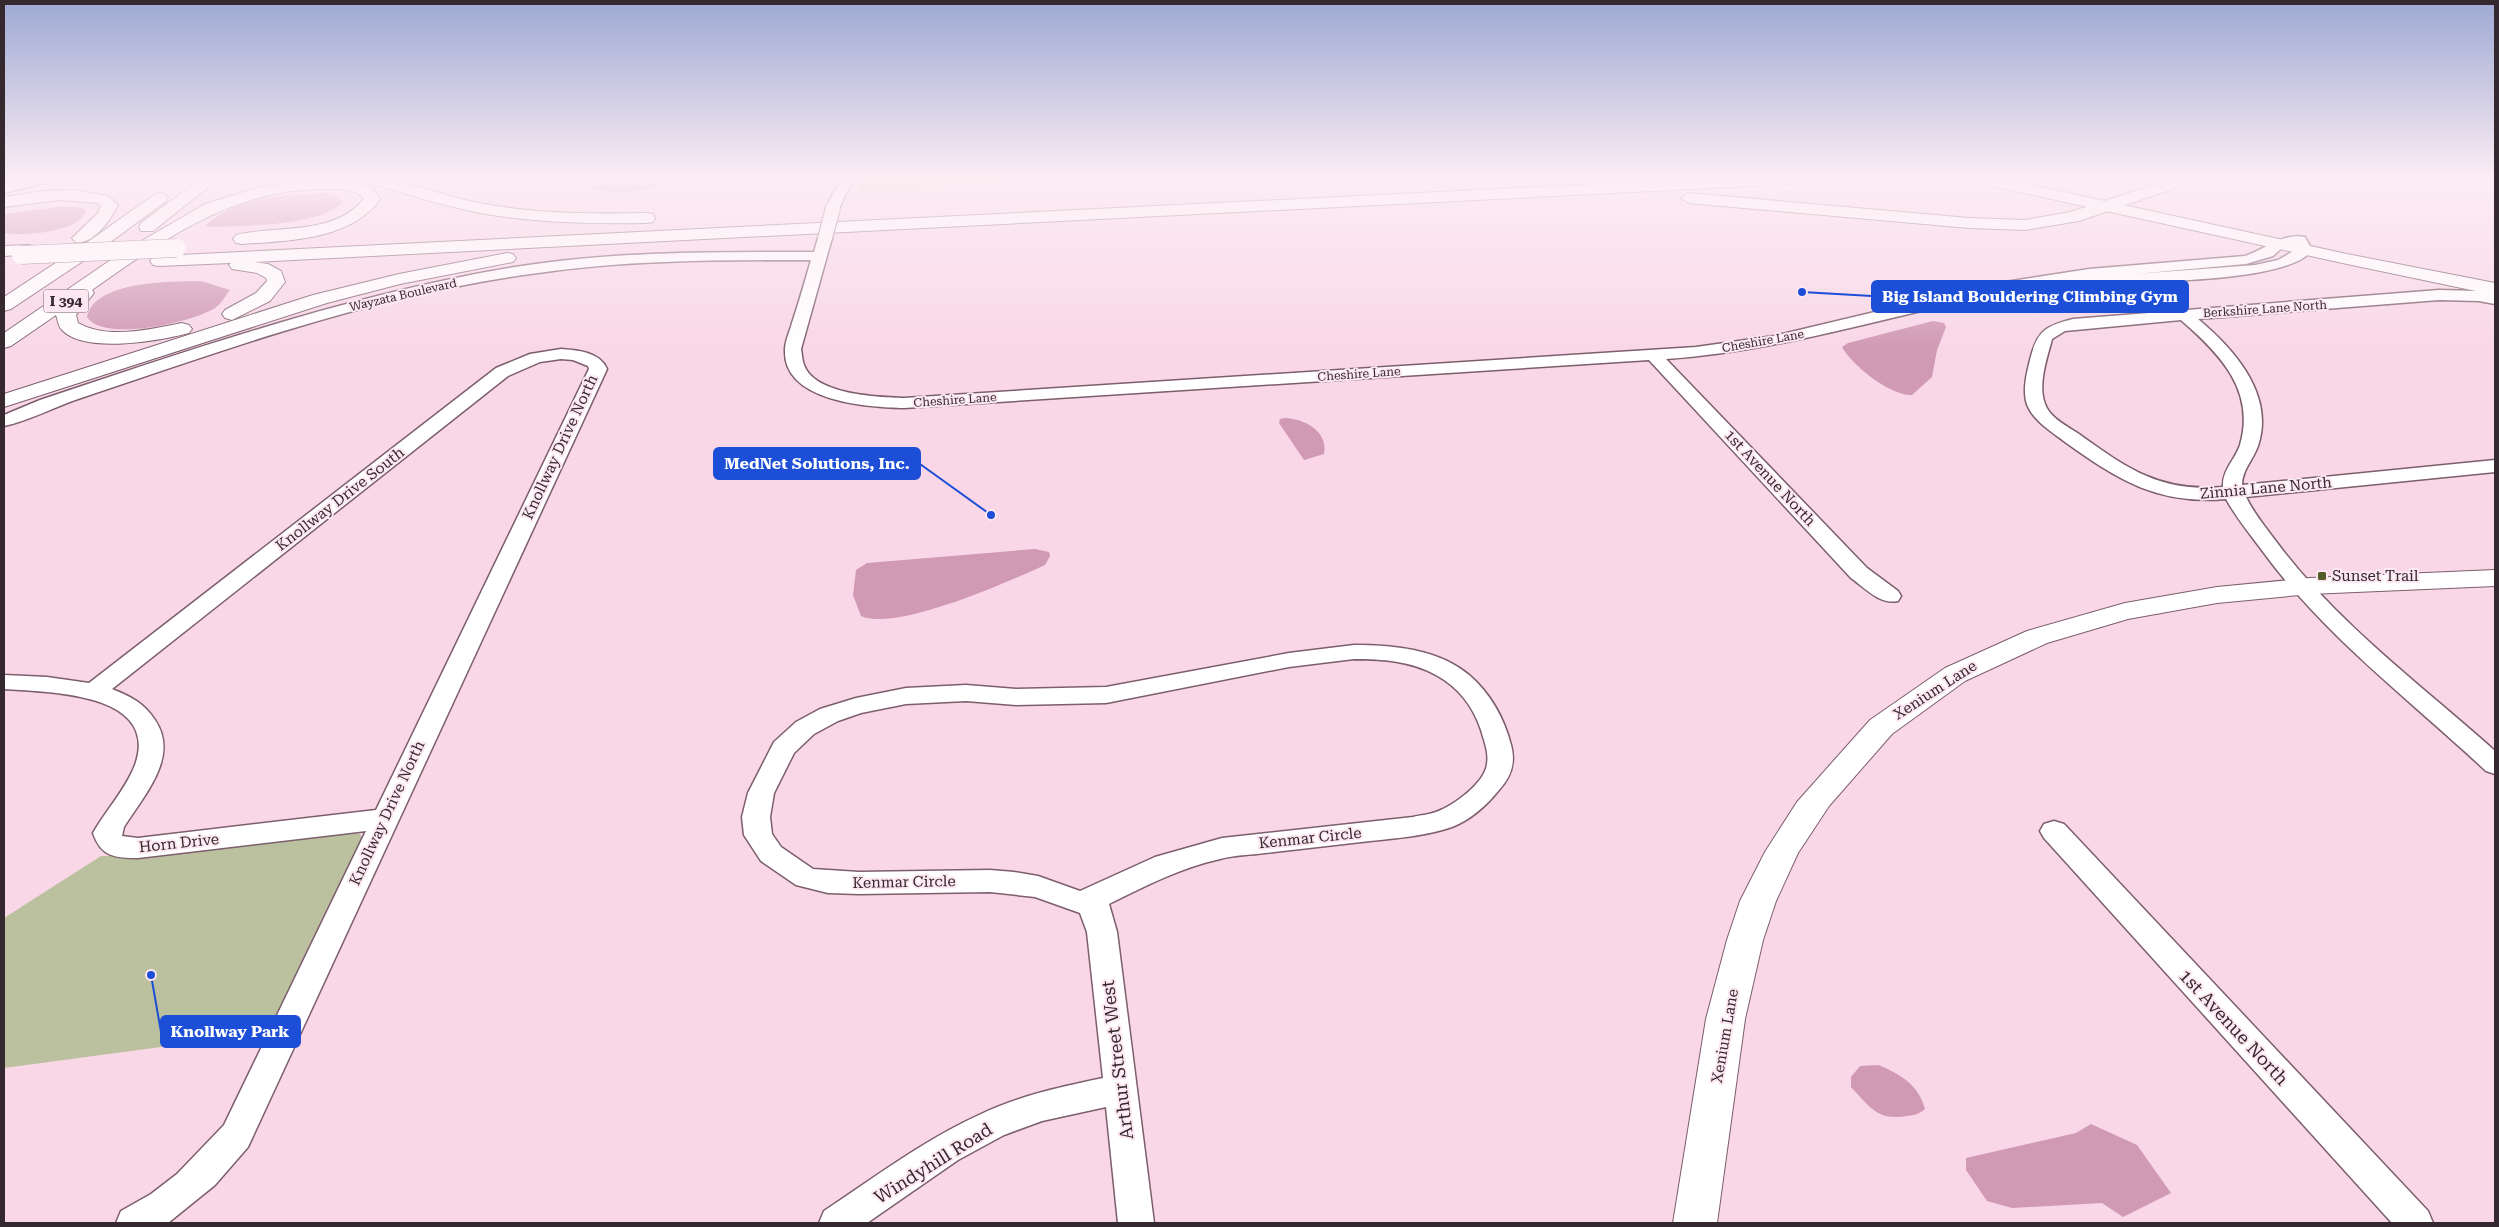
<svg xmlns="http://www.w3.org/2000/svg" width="2499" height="1227" font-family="'Roboto Serif',serif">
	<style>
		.green { fill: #bbc19f }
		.water { fill: #d099b4 }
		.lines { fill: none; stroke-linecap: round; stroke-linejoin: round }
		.minor-casing { stroke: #7c5e6d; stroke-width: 3 }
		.major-casing { stroke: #7c5e6d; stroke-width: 2 }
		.highway-casing { stroke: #7c5e6d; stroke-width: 2 }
		.minor { fill: #fff; fill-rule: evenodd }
		.major { fill: #fff; fill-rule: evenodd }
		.highway { fill: #fff; fill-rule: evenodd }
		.minor-bridge-casing { stroke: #7c5e6d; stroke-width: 16; stroke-linecap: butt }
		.highway-bridge-casing { stroke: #7c5e6d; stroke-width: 19; stroke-linecap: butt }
		.minor-bridge { stroke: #fff; stroke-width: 14 }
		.highway-bridge { stroke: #fff; stroke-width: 18 }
		.poi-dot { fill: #545c2a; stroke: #fde8f2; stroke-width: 2 }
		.labels { text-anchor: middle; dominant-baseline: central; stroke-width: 4; stroke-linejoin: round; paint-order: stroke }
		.far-street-label { font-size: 12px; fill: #35282f; stroke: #fde8f2 }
		.shield { fill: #fde8f2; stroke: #71626a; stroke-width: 1 }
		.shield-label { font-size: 14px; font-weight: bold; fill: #35282f }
		.street-label { font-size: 15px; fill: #35282f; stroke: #fde8f2 }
		.poi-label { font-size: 15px; fill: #35282f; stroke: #fde8f2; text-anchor: start }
		.near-street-label { font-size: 18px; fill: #35282f; stroke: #fde8f2 }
		.leader { fill: none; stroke: #1d4ed8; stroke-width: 2 }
		.callout-dot { fill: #1d4ed8; stroke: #fde8f2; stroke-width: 2 }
		.callout { fill: #1d4ed8; stroke: #1d4ed8; stroke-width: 2 }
		.callout-label { font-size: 16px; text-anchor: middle; font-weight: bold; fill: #fff }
	</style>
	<rect width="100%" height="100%" fill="#f9d7e7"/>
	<!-- green -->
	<g class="green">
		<path d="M868,178H1066L857,191Z"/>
		<path d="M349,832L360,834L362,838L273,1032L4,1068V918L101,856H133Z"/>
	</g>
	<!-- water -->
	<g class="water">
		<path d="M609,178H683C656,190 619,196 591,188Z"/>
		<path d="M327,193L339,197L343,202C317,227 248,225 213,227L205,226C233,197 290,194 327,193Z"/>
		<path d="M65,206L84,208L86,211C79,233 23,236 4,233V214Z"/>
		<path d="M201,281L230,290C225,296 222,303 215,308C194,322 103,343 87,317C95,280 171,282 201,281Z"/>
		<path d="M1933,321L1944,323L1946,327L1937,350L1932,377L1912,395C1890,396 1852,365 1842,347L1848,343Z"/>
		<path d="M1285,418C1305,419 1328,431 1324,454L1304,460L1279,423L1280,419Z"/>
		<path d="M1035,549L1049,552L1050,556L1045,565C1008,582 896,632 861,616L853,595L856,570L867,563Z"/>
		<path d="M1879,1065C1901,1075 1919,1085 1925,1109C1919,1114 1915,1115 1907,1116C1877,1121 1870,1107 1851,1087V1077L1860,1066Z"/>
		<path d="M2091,1124L2137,1145L2171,1193L2123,1217L2102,1203L2012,1208L1987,1201L1966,1170V1158L2076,1133Z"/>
	</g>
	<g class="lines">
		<!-- minor casing -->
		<g class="minor-casing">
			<g id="minor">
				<path d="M33,178H54L52,181L4,193V185Z"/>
				<path d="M845,178H858L847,191L838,211H828L826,208L835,190Z"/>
				<path d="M825,234L832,238L801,349C802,354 802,360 804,365C815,395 878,397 904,398L1696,347L1774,336L1992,284L2089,269L2245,256C2264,250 2284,232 2305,237L2312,250C2286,287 2109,281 2062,283C2014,286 1967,299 1921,311C1837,331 1753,353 1666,359L1867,568L1898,591L1901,596L1898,601C1880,605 1865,588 1851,578L1649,360L904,408C868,407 782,402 785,349C785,341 790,331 792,323C799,302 805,281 811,260C725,260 638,260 553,271C462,282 372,304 284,331C215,352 147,376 78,399C54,407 29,421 4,426V415L40,400C196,348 352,294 515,267C614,251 715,252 814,252L818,238ZM2295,245L2297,249L2278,260L2255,265L2135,274L2246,264L2273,256L2283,247Z"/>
				<path d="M2439,290L2479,291L2495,294V304L2479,301L2439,300L2198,319C2235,350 2275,395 2258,446C2253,460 2242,470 2242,485L2495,460V472L2246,497C2254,514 2267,529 2278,544C2339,625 2420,684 2495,751V774L2486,771C2408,698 2324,636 2261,549C2249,533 2236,517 2226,499C2158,505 2118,480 2065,442C2051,431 2031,420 2026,401C2023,388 2027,372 2030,360C2037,331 2045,326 2073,319ZM2181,320C2219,353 2256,390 2240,445C2235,460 2222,470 2223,487C2161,493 2126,468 2079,434C2067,426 2050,418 2045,404C2038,386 2046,361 2051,343L2052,339L2065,331Z"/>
				<path d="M561,349C577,350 600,352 607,369L248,1147L215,1185L168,1223H116L121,1211L151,1194L177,1174L224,1125L366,831L138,858C115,858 101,857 93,833C106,810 126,789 135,765C161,692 47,692 4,689V675L47,677L89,683L496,368L530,354ZM561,359L573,360L588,366L589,369L376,810L138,838L122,836L124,827C144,795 180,757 155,720C144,703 130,696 112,689L508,376L540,362Z"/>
				<path d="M1354,645C1393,645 1438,649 1469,675C1490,693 1504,718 1511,745C1516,763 1511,777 1499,790C1487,805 1470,820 1452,827C1426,836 1398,838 1370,841C1335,845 1300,849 1265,853C1251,855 1235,855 1220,859C1180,868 1145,886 1109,904L1117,932L1154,1223H1118L1106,1107L1042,1121L1004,1135L958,1160L867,1223H819L824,1211C875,1177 924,1140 979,1115C1018,1096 1060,1087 1103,1078L1087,932L1080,913L1035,897L990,892L859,894L828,893L796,885L761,861L744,835L742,817L748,793L774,742L796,722L820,709L856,698L906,688L966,685L1016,689L1106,687L1289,653ZM1354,659C1382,659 1411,661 1436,675C1458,687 1473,706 1481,730C1484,741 1489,752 1487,764C1485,783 1453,806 1436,812C1428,815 1420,815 1413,817L1222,838L1155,857L1080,891L1038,876L1014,872L990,870L859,872L813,869L781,847L772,834L770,817L774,793L794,753L814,734L838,721L861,713L906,704L966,701L1016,705L1106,703L1289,667Z"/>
				<path d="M2054,821L2064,824L2428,1211L2433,1223H2392L2044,838L2040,831L2044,824Z"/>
			</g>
		</g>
		<!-- major casing -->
		<g class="major-casing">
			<g id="major">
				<path d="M1971,178H2000L2347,254L2495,283V295L2347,264L1979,183Z"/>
				<path d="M2495,570V586L2310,594L2217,603L2128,619L2047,643L1965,681L1892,734L1829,806L1798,853L1776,901L1763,940L1745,1019L1717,1223H1673L1706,1019L1727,940L1740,901L1765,852L1797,802L1870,720L1945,668L2027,631L2125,603L2217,587L2310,578Z"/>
			</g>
		</g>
		<!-- highway casing -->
		<g class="highway-casing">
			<g id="highway">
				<path d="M202,178H220L153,231H141L139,227L141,223Z"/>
				<path d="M359,178C400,177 439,195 479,203C534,214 591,214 647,213L653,214L655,218L653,222L647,223C591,224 535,223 480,213C439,205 401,192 362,181Z"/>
				<path d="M1717,178H1817L1809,183L254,262L268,264L281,271L285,282L270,301L232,320L225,318L222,314L225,310L256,293L267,281L266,278L257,273L232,269L229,265L231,263L159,266L153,265L150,261L153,257L159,256Z"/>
				<path d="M2176,178H2199L2196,181L2079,221L2025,230L1969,228L1689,203L1681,198L1689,193L1969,218L2025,220L2070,212Z"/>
				<path d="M321,179C341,179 370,178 380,199C352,240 287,241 242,244L236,243L233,239L236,235C277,225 334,236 364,199C357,187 337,189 325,189C233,189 164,239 92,290L94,293L76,315L78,323C108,340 150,329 182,323L189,325L192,329L189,333C159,341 85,354 62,330C58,326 58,320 56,315L11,346L4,348V333L121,253L205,204L260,187Z"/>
				<path d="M76,190L108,196L118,205C111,219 93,246 75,242L72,238L98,213L101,206L97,203L60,200L4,207V197L43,191Z"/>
				<path d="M160,193L166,195L168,198L166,201L101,249L11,309L4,311V297L89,241L154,195Z"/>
				<path d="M28,245L34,246L37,250L34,254L4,256V246Z"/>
				<path d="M507,253L513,254L516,258L513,262L400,284L327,303L4,407V394L313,295L399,274Z"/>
			</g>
		</g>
		<!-- minor -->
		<use href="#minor" class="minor"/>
		<!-- major -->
		<use href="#major" class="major"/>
		<!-- highway -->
		<use href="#highway" class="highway"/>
		<!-- minor-bridge casing -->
		<g class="minor-bridge-casing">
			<path id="minor-bridge" d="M825,238L833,208"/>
		</g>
		<!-- highway-bridge casing -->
		<g class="highway-bridge-casing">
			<path id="highway-bridge" d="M21,255L177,248"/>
		</g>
		<!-- minor-bridge -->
		<use href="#minor-bridge" class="minor-bridge"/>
		<!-- highway-bridge -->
		<use href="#highway-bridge" class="highway-bridge"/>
	</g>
	<!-- sky -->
	<linearGradient id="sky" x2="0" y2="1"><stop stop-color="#9ea9d3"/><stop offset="0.51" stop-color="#fcedf4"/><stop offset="1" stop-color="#fcedf4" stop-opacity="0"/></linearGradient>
	<rect width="2499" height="350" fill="url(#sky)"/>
	<!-- markers -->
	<rect class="poi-dot" x="2317" y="571" width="10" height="10" rx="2.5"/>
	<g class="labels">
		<!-- far-street labels -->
		<g class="far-street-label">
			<text transform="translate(403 295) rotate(-13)">Wayzata Boulevard</text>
			<text transform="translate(2265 309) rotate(-4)">Berkshire Lane North</text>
			<text transform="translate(1763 341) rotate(-10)">Cheshire Lane</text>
			<text transform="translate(1359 374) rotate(-4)">Cheshire Lane</text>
			<text transform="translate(955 400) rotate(-4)">Cheshire Lane</text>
		</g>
		<!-- shield labels -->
		<rect class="shield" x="43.5" y="289.5" width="45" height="23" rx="4"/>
		<g class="shield-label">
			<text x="66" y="301">I 394</text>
		</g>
		<!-- street labels -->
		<g class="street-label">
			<text transform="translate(560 447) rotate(-65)">Knollway Drive North</text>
			<text transform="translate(1770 478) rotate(47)">1st Avenue North</text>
			<text transform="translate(2266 488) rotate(-5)">Zinnia Lane North</text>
			<text transform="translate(340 499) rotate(-38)">Knollway Drive South</text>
			<text transform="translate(1935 690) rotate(-33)">Xenium Lane</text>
			<text transform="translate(387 813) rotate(-65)">Knollway Drive North</text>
			<text transform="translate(1310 838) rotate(-6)">Kenmar Circle</text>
			<text transform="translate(179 843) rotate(-6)">Horn Drive</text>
			<text transform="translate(904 882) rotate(-1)">Kenmar Circle</text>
			<text transform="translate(1725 1036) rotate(-80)">Xenium Lane</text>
		</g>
		<!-- poi labels -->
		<g class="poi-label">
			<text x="2332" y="576">Sunset Trail</text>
		</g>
		<!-- near-street labels -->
		<g class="near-street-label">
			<text transform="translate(2234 1027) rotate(47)">1st Avenue North</text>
			<text transform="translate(1117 1060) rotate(-97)">Arthur Street West</text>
			<text transform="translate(933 1163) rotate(-32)">Windyhill Road</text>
		</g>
	</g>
	<!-- callouts -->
	<path class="leader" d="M1802 292L1872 296M991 515L920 464M151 975L161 1032"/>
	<g class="callout-dot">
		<circle cx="1802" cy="292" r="5"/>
		<circle cx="991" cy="515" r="5"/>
		<circle cx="151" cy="975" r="5"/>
	</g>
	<g class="callout">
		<rect x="1872" y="281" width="316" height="31" rx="5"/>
		<rect x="714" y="448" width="206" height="31" rx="5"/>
		<rect x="161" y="1016" width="139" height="31" rx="5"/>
	</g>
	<g class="callout-label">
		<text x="2030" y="302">Big Island Bouldering Climbing Gym</text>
		<text x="817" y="469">MedNet Solutions, Inc.</text>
		<text x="230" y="1037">Knollway Park</text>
	</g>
	<!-- border -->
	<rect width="2499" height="1227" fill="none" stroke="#35282f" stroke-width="10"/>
</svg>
